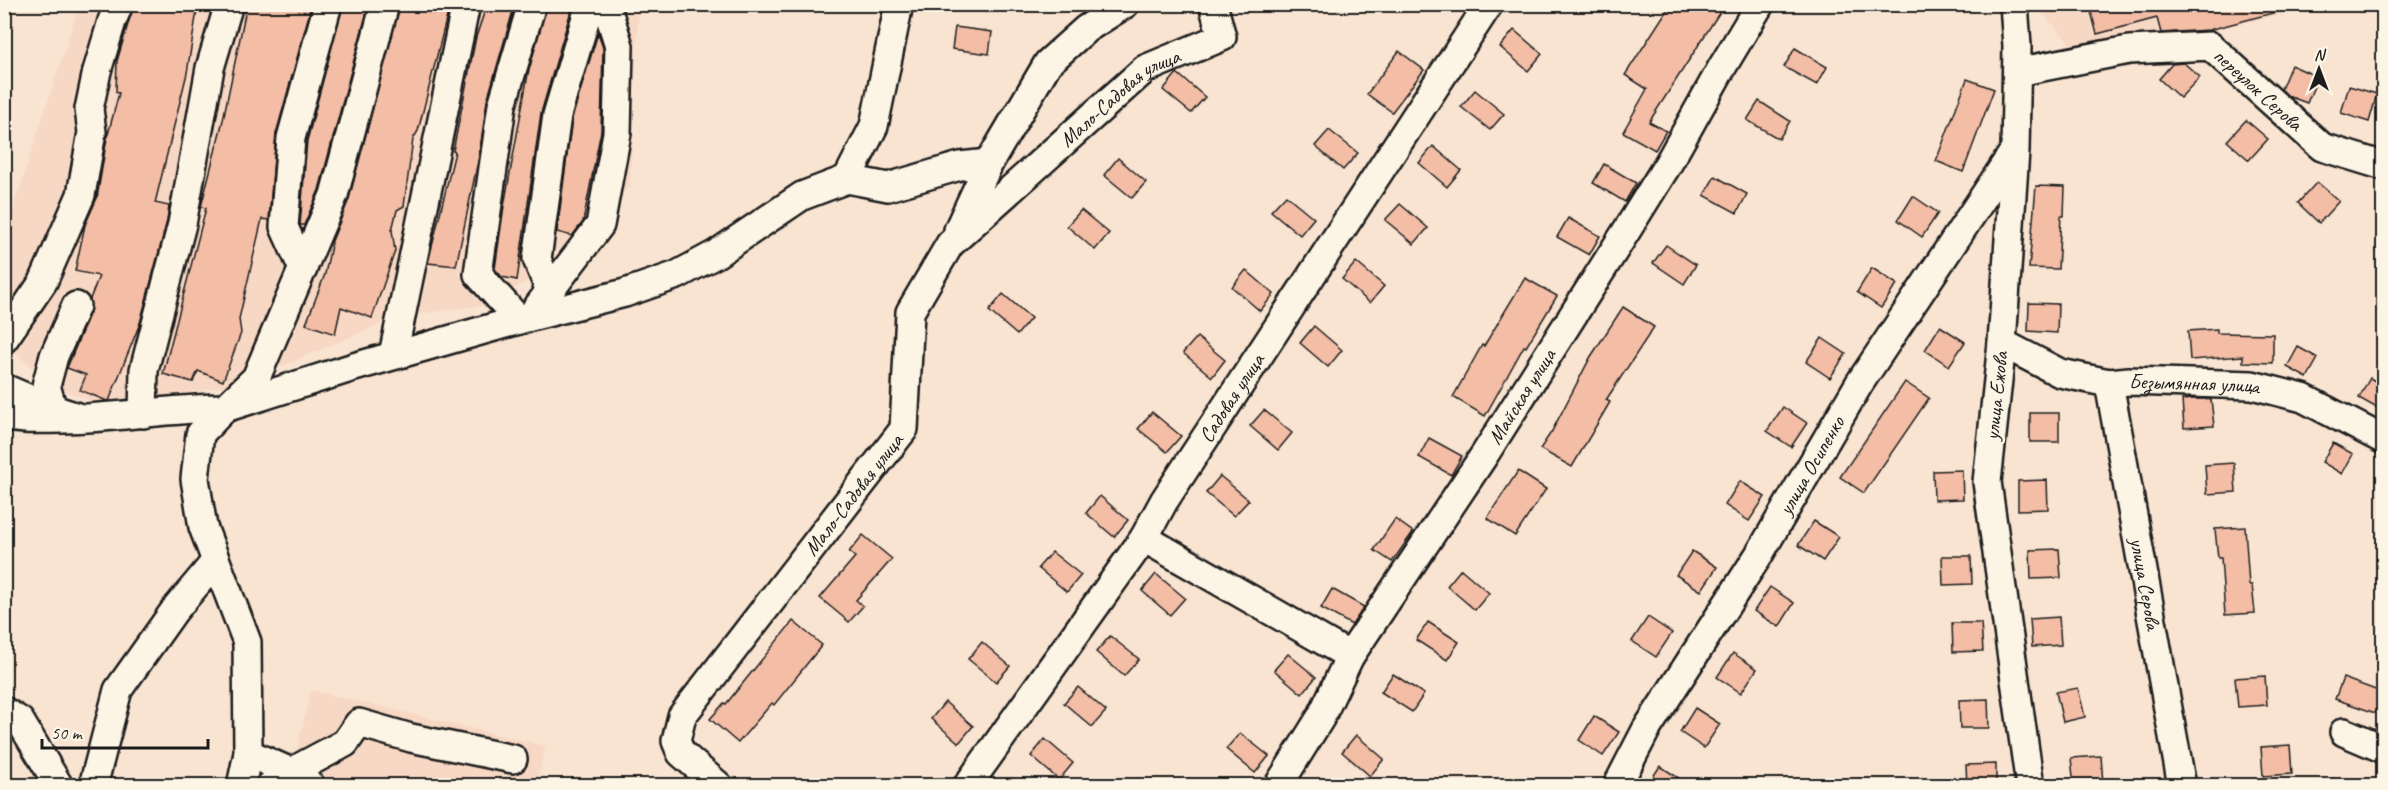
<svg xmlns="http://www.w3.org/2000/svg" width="2388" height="790" font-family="Caveat,sans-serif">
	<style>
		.built { fill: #f7d8c5 }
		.building { fill: #f3bda6; stroke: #1c1c1c; stroke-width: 1.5 }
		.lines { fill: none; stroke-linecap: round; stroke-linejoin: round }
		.minor-casing { stroke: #1c1c1c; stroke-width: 32 }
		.minor { stroke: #fcf5e5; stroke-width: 27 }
		.labels { text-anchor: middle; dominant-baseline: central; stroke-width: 5; stroke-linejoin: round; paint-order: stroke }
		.street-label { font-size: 21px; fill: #1c1c1c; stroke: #fcf5e5 }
	</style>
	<rect width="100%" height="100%" fill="#f9e4d2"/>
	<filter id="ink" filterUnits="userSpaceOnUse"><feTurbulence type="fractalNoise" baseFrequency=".0167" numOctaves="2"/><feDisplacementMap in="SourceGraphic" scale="12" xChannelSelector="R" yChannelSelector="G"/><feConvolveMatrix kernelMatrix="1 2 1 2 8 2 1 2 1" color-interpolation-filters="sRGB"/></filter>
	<g filter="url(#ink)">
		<!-- built -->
		<g class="built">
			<path d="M79,5H639L630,187L573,235L531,279L485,305L398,317L243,383L108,408L56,387L9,348L5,337V233Z"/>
			<path d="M2034,5H2322L2162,42L2072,45Z"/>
			<path d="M311,690L546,746L536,785L288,786Z"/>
		</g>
		<!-- building -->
		<g class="building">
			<path d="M134,4H198L187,73L155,203L169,206L167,221L140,323L109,401H107L80,390L86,375L67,368L90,312V299L99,276L75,271L85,225L97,198L107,138L119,93L116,92L117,61Z"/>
			<path d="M247,4H312L276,134L269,220L262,219L239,319L241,333L223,381L198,371L193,382L163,374L206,208L201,207L223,120Z"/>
			<path d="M343,4H369L319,190L304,225H300L307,141Z"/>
			<path d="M400,4H450L418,131L413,139L404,206L397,210L392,230L395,251L372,318L341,307L335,334L306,324L325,274L332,241L349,199Z"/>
			<path d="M487,4H515L487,101L479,156L456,266L428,263L455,152L453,151L476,37Z"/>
			<path d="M547,4H573L541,113L517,280L502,277L495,269L504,206L528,74Z"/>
			<path d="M1671,4H1725L1649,122L1666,131L1655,150L1623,132L1647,89L1625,75Z"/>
			<path d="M2089,4H2283L2284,10L2209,30L2161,33L2157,18L2097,34Z"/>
			<path d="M955,27L992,32L989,54L952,49Z"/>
			<path d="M1514,30L1542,54L1528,71L1500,47Z"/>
			<path d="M598,33L603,48L601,131L583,222L572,236L557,232L572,118Z"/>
			<path d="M1795,48L1827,67L1817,85L1784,67Z"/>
			<path d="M1399,51L1424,70L1392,112L1367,94Z"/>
			<path d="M2184,63L2200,77L2180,98L2159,79L2172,64Z"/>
			<path d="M2291,65L2318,77L2307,103L2288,96L2281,89Z"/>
			<path d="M1177,73L1205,97L1191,113L1163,90Z"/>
			<path d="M1967,79L1994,89L1963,172L1936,161Z"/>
			<path d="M2349,86L2377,94L2369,122L2341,113Z"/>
			<path d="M1475,90L1504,114L1490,130L1461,107Z"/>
			<path d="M1759,101L1790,121L1779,139L1747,120Z"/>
			<path d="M2246,120L2268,139L2249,160L2227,141Z"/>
			<path d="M1329,130L1358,153L1343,170L1315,146Z"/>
			<path d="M1433,146L1461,170L1447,187L1419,163Z"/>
			<path d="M1118,158L1146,182L1132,198L1104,175Z"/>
			<path d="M1604,164L1636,183L1625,202L1593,183Z"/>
			<path d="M1715,176L1747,194L1737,213L1704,195Z"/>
			<path d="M2317,182L2339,201L2319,223L2298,203Z"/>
			<path d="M2036,186L2065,187L2064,216H2061L2058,269L2029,268Z"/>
			<path d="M1286,195L1314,218L1300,235L1271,211Z"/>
			<path d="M1913,196L1938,213L1922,237L1898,220Z"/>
			<path d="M1400,204L1428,228L1414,244L1385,220Z"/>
			<path d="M1081,210L1109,233L1095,250L1067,226Z"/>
			<path d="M1568,218L1600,236L1589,255L1557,237Z"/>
			<path d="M1666,245L1696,265L1684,284L1653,263Z"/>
			<path d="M1356,262L1384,286L1370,303L1342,279Z"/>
			<path d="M1872,268L1897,284L1881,308L1857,292Z"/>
			<path d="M1246,270L1274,294L1260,311L1232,287Z"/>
			<path d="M1525,278L1557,296L1526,347L1524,346L1485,416L1453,397L1482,345L1484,346Z"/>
			<path d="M1003,294L1031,318L1017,335L989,311Z"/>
			<path d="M2029,303L2058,304L2057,333L2028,331Z"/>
			<path d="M1623,307L1654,327L1606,400L1610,402L1572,467L1540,449L1552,431L1590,358Z"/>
			<path d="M1314,326L1342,350L1328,367L1300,343Z"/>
			<path d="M1940,326L1965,342L1949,366L1925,350Z"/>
			<path d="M2217,329V333L2273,334V363L2243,362V356L2190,360L2188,331Z"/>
			<path d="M1197,337L1225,360L1212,377L1183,353Z"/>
			<path d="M1822,338L1846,354L1830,378L1806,362Z"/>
			<path d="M2298,347L2318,358L2307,378L2287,367Z"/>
			<path d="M2370,378L2384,386V412L2359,398Z"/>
			<path d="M1905,382L1929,398L1864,493L1840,477Z"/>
			<path d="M2194,399H2211L2214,426L2184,428L2182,400Z"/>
			<path d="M1783,407L1807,423L1791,447L1767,431Z"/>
			<path d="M1264,410L1292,433L1278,450L1250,426Z"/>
			<path d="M1152,412L1181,436L1167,452L1138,429Z"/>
			<rect x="2030" y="413" width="29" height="29"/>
			<path d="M1429,438L1462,456L1451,475L1419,457Z"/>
			<path d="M2333,443L2353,454L2342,474L2322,462Z"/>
			<path d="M2234,463L2236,492L2207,494L2205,465Z"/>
			<path d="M1962,470L1963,499L1934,500L1933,471Z"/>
			<path d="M1518,471L1546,489L1515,536L1487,518Z"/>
			<path d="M1220,476L1249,500L1234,516L1206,493Z"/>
			<path d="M2047,480L2048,509L2018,510V481Z"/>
			<path d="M1740,481L1765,497L1749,521L1725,505Z"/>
			<path d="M1100,496L1128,520L1114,537L1086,513Z"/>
			<path d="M1395,519L1413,532L1392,562L1374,550Z"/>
			<path d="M1814,521L1839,537L1823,561L1798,545Z"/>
			<path d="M2245,527L2249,585H2252L2255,613L2225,615L2221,558H2218L2215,529Z"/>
			<path d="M863,535L892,559L856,600L863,606L849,622L820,598L855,557L849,552Z"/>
			<path d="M2059,549L2061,578L2031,579L2030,550Z"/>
			<path d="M1692,551L1717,567L1701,591L1676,575Z"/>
			<path d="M1052,552L1081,575L1067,592L1038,568Z"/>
			<path d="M1942,556H1971L1972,584L1943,585Z"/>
			<path d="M1461,569L1489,593L1475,610L1447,586Z"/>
			<path d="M1156,574L1185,598L1170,615L1142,591Z"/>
			<path d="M1770,587L1794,603L1779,627L1754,611Z"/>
			<path d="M1332,589L1364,607L1352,625L1321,608Z"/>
			<path d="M1648,617L1672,633L1656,657L1632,641Z"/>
			<path d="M2059,617L2061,645L2032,647L2030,619Z"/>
			<path d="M793,621L822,645L774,705L772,703L738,743L710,719L724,703L726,704Z"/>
			<path d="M1428,622L1459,642L1447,660L1416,640Z"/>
			<path d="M1952,623H1981L1983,651L1953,652Z"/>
			<path d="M1110,636L1139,659L1124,676L1096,652Z"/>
			<path d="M982,642L1010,666L996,682L968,659Z"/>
			<path d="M1733,653L1757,669L1741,693L1717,677Z"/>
			<path d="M1288,654L1316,677L1302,694L1274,670Z"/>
			<path d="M1393,674L1424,694L1412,712L1381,692Z"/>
			<path d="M2265,676L2267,705L2238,707L2235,678Z"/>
			<path d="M2343,678L2384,693V716L2335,699Z"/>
			<path d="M1078,687L1106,711L1092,727L1064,703Z"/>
			<path d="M2078,688L2085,717L2063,722L2056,692Z"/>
			<path d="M1988,699L1989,728H1960L1959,700Z"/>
			<path d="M945,702L973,726L959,743L931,719Z"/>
			<path d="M1695,708L1720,724L1704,748L1680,732Z"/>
			<path d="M1594,716L1619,732L1603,756L1579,740Z"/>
			<path d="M1240,733L1269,756L1255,773L1226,749Z"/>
			<path d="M1356,735L1384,759L1370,776L1342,752Z"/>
			<path d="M1045,739L1073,763L1059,780L1031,756Z"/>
			<path d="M2290,745L2292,774L2263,776L2261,747Z"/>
			<path d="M2101,756L2103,784L2074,786L2071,758Z"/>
			<path d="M1996,764V786H1967L1966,765Z"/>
			<path d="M1660,766L1691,786H1647Z"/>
		</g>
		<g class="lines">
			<!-- minor casing -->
			<g class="minor-casing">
				<g id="minor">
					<path d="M2014,4L2017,46L2015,151L2002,343L1987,482L2030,786"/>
					<path id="s1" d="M2017,72L2129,50L2210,46L2322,147L2384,166"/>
					<path d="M847,179L874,126L899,4"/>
					<path d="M958,230L989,163L1048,63L1086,29L1125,4"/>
					<path d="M303,269L284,227L291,138L328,4"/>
					<path d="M550,291L537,259L557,115L590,4"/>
					<path d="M76,306L54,356L46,386L53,409L78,417"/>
					<path d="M530,317L600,225L617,133L619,46L606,4"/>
					<path d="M519,320L478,274L502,105L532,4"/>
					<path d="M4,339L43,282L81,195L92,132L89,109L97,71L112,21L119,4"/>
					<path id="s2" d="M2002,343L2060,373L2109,383L2129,381L2252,385L2303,398L2384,440"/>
					<path d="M393,355L466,4"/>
					<path id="s3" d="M2109,383L2182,786"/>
					<path d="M4,388L53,409"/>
					<path d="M143,414L144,370L182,224L210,68L229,4"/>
					<path d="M4,416C24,421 43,419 64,419C118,418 171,408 225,408L256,378L334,195L385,4"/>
					<path d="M1144,538L1350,656"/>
					<path d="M4,711L20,721L59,786"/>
					<path d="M2344,732L2384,749"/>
					<path d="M248,753L291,772L270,786"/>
					<path d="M93,786L118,690L174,611L215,562"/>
					<path d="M241,786L248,753L247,642L203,527L195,479L200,434L225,408L354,367L519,320L625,293L677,275L716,254L802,196L847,179L888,187L960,166L989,163"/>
					<path d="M311,786L291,772L345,743L359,723L411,738L513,759"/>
					<path id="s4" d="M719,786L681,753L676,741L682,716L904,429L910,312L950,244L1145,69L1222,37L1213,4"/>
					<path id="s5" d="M967,786L1144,538L1164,501L1489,4"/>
					<path id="s6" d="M1278,786L1321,717L1350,656L1485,454L1627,230L1668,164L1721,69L1760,4"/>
					<path id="s7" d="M1617,786L1646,730L1760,553L1859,384L2014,151"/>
				</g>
			</g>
			<!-- minor -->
			<use href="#minor" class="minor"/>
		</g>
	</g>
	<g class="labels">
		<!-- street labels -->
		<g class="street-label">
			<text stroke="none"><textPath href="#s1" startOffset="260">переулок Серова</textPath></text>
			<text stroke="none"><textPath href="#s4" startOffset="873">Мало-Садовая улица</textPath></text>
			<text stroke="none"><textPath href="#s2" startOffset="201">Безымянная улица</textPath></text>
			<text stroke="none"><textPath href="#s6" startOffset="460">Майская улица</textPath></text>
			<text transform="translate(1996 396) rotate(-84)">улица Ежова</text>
			<text stroke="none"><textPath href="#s5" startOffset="470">Садовая улица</textPath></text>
			<text stroke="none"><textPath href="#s7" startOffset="375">улица Осипенко</textPath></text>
			<text stroke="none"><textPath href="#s4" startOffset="369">Мало-Садовая улица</textPath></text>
			<text stroke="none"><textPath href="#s3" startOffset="204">улица Серова</textPath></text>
		</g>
	</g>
	<!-- margin -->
	<rect width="2388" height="790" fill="none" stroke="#fcf5e5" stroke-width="24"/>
	<rect x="12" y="12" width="2364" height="766" fill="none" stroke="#1c1c1c" stroke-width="2" filter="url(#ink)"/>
	<!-- north arrow -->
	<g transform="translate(2319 69)" stroke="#fcf5e5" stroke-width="4.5" paint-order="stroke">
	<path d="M0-4.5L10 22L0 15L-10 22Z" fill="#1c1c1c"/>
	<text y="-9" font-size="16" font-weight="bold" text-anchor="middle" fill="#1c1c1c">N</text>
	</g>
	<!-- scale -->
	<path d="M42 739v9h166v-9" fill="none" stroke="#1c1c1c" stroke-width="3"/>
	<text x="51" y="739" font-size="18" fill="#1c1c1c" stroke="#fcf5e5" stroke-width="4.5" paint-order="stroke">50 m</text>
</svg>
